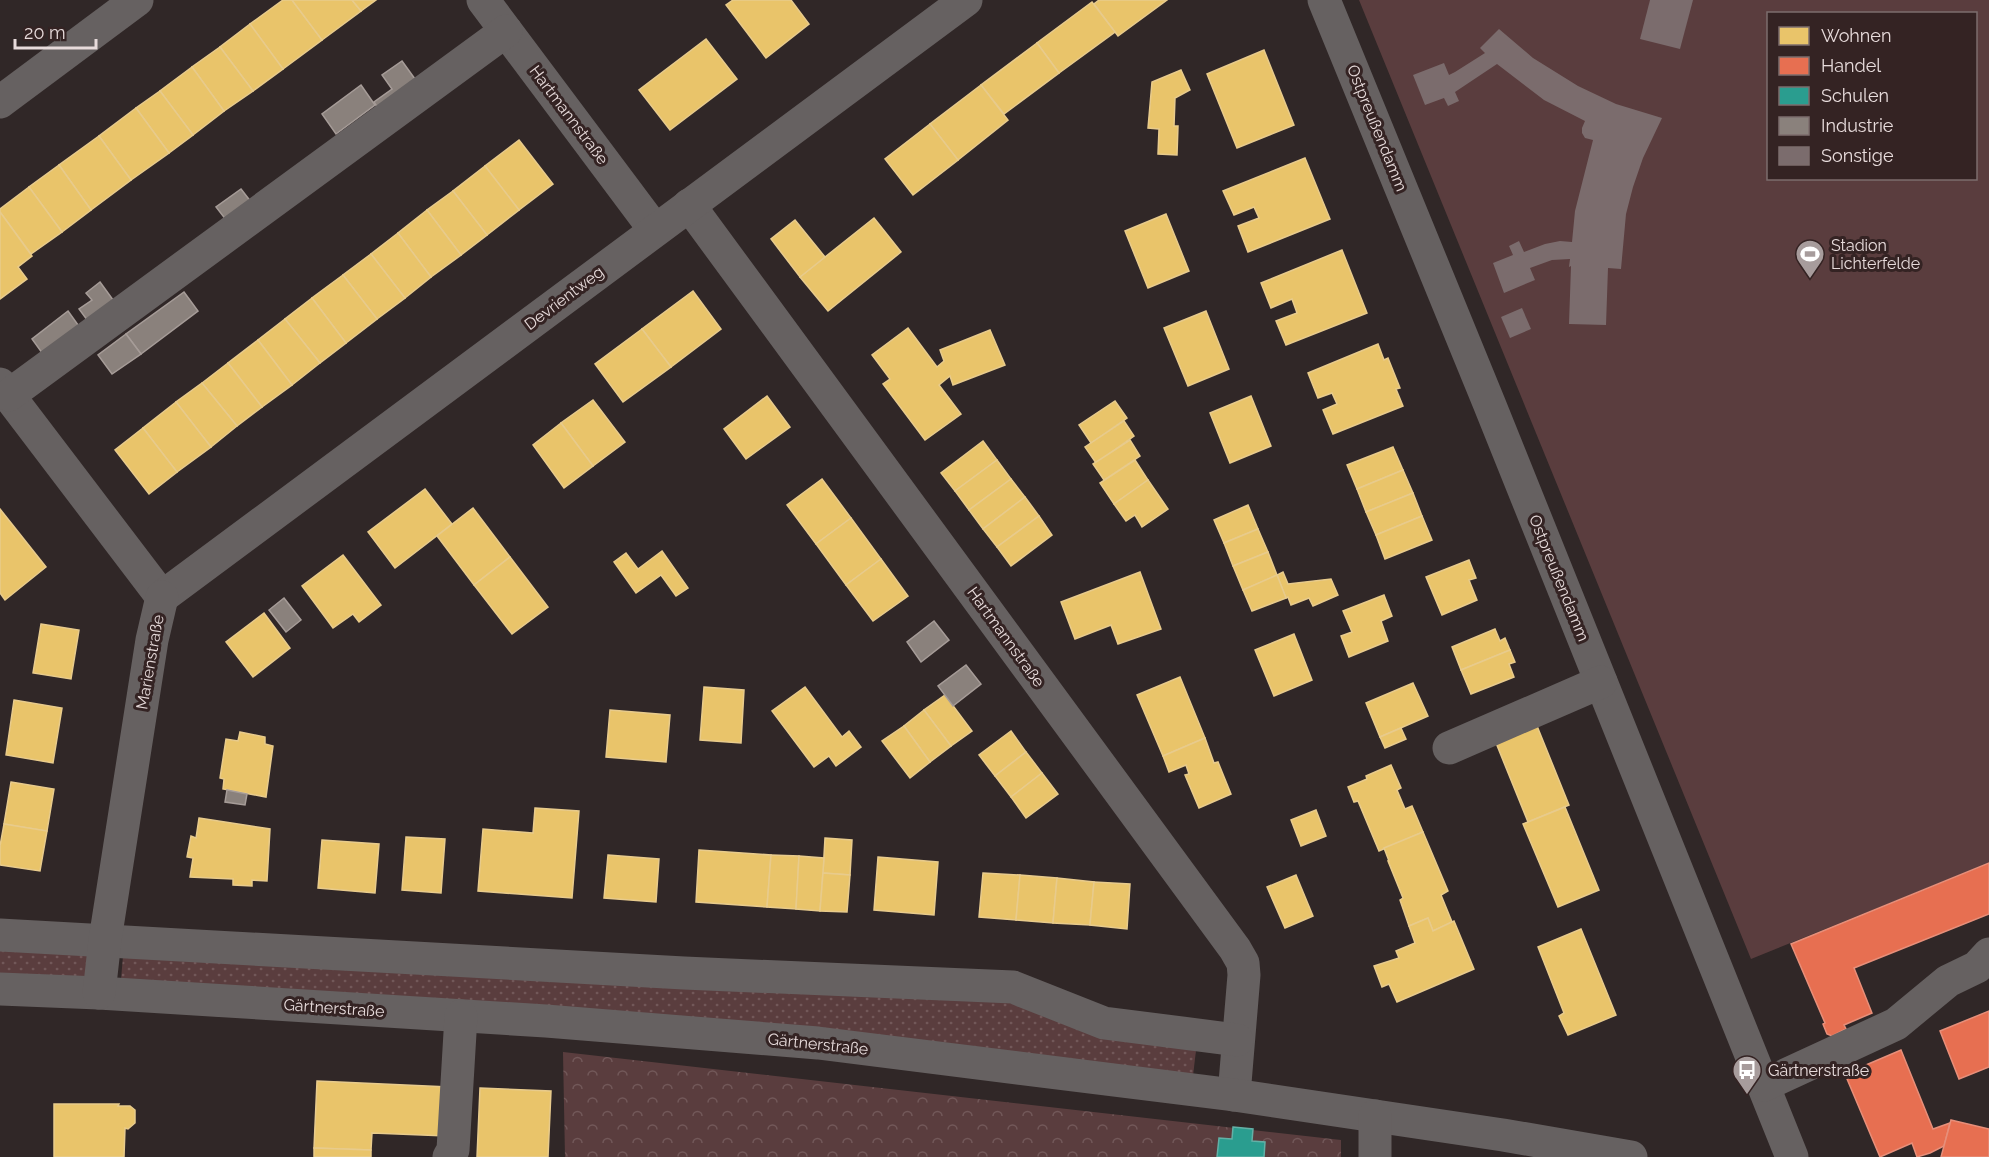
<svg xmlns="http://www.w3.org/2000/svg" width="1989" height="1157" font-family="Raleway,sans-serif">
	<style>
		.grass { fill: url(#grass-dots) }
		.park { fill: url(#park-crowns) }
		.pitch { fill: #5a3d3e; fill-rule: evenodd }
		.homes { fill: #e9c46a; stroke: #e8cb8c; stroke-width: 1.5 }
		.shops { fill: #e76f51; stroke: #e78f7a; stroke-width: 1.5 }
		.schools { fill: #2a9d8f; stroke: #63b0a6; stroke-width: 1.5 }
		.industry { fill: #8a817c; stroke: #a69c98; stroke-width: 1.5 }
		.building { fill: #7b6c6d }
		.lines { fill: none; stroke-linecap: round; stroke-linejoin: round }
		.minor { stroke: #666161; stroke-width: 33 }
		.labels { text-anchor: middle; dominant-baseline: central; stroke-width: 6; stroke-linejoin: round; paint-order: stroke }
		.street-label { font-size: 16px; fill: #e7dbdb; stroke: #342323 }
		.poi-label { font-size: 16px; fill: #e7dbdb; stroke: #342323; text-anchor: start }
	</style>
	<defs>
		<pattern id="grass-dots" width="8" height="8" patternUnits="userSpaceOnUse" patternTransform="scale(1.5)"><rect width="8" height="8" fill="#5a3d3e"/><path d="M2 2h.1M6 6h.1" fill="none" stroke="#725859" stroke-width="1.8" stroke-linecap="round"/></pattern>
		<pattern id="park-crowns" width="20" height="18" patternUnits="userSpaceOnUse" patternTransform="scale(1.5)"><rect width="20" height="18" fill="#5a3d3e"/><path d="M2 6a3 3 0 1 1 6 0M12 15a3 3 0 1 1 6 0" fill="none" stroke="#725859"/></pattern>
	</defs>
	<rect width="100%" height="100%" fill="#302727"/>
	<!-- grass -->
	<g class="grass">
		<path d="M0,947L88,952L87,978L0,977Z"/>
		<path d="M123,956L1006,1002L1196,1050L1193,1076L121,980Z"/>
	</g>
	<!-- park -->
	<path class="park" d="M563,1052L1341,1140V1157H565Z"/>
	<!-- pitch -->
	<path class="pitch" d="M1359,0H1989V863L1751,959ZM1768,14H1976V178H1768Z"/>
	<!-- homes -->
	<g class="homes">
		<path d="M283,0H292L322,40L283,69L250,24Z"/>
		<path d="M292,0H352L361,11L322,40Z"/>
		<path d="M352,0H376L361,11Z"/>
		<path d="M733,0H791L809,24L766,58L726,5Z"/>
		<path d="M1099,0H1167L1118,36L1094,4Z"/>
		<path d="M1092,2L1115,32L1059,73L1037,43Z"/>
		<path d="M250,24L283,69L253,91L220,47Z"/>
		<path d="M706,39L737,79L670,130L639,90Z"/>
		<path d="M1037,43L1059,73L1004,114L981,85Z"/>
		<path d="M220,47L253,91L224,111L192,67Z"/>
		<path d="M1264,50L1294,125L1237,148L1207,74Z"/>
		<path d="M192,67L224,111L193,135L160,91Z"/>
		<path d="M1181,70L1190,90L1175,98L1174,126H1178L1177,155L1158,154L1159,129L1148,128L1152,82Z"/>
		<path d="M981,85L1008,120L958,160L930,124Z"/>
		<path d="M160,91L193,135L169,153L136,108Z"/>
		<path d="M136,108L169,153L131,180L99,136Z"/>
		<path d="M930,124L958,160L913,195L885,159Z"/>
		<path d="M99,136L131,180L91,210L59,165Z"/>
		<path d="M519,140L553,184L519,210L485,166Z"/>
		<path d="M1305,158L1330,219L1248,252L1238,226L1259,218L1254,207L1234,215L1223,191Z"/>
		<path d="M59,165L91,210L62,232L29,187Z"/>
		<path d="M485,166L519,210L487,235L453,191Z"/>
		<path d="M29,187L62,232L31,254L0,212V209Z"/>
		<path d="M453,191L487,235L461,255L427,210Z"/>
		<path d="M427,210L461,255L431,277L398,233Z"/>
		<path d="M0,212L32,256L18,267L27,279L0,299Z"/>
		<path d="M1166,214L1189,271L1148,288L1125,231Z"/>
		<path d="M874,218L901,252L828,311L800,277Z"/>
		<path d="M795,220L825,257L800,277L771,239Z"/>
		<path d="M398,233L431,277L405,298L371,254Z"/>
		<path d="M1342,250L1367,313L1286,345L1276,321L1297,313L1292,299L1271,308L1261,283Z"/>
		<path d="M371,254L405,298L377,319L343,275Z"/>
		<path d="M343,275L377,319L346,343L312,298Z"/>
		<path d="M693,291L721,329L671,367L642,329Z"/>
		<path d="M312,298L346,343L320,363L285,319Z"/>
		<path d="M1206,311L1229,369L1188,386L1164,328Z"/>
		<path d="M285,319L320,363L292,385L258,340Z"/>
		<path d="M908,328L937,367L944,361L940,350L990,330L1005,365L953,385L950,376L939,385L961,414L925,440L883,384L890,379L872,355Z"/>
		<path d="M642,329L671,367L623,402L595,364Z"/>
		<path d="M258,340L292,385L262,407L228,363Z"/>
		<path d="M1378,344L1384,360L1388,358L1400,388L1396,389L1403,406L1333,434L1323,410L1337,404L1332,393L1318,398L1308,373Z"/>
		<path d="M228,363L262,407L237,426L202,383Z"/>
		<path d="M202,383L237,426L211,447L176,402Z"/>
		<path d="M767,396L790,427L746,459L724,429Z"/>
		<path d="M1251,396L1271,446L1230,463L1210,413Z"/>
		<path d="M593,400L625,442L593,466L561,423Z"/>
		<path d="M1115,401L1127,418L1091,443L1079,425Z"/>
		<path d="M176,402L211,447L177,472L143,428Z"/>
		<path d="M1124,421L1134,436L1096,463L1085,447Z"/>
		<path d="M561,423L593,466L564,488L533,445Z"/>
		<path d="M143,428L177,472L149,494L115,450Z"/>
		<path d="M1130,440L1140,456L1104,480L1093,464Z"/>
		<path d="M983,441L997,460L955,491L941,473Z"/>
		<path d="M1393,447L1403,470L1357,489L1347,465Z"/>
		<path d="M997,460L1011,479L969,510L955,491Z"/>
		<path d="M1135,460L1148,480L1114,504L1100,483Z"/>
		<path d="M1403,470L1413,493L1366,512L1357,489Z"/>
		<path d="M822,479L851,518L816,544L787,505Z"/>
		<path d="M1011,479L1025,497L983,529L969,510Z"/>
		<path d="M1148,480L1168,509L1142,527L1135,515L1126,521L1114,504Z"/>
		<path d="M425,489L452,524L395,568L368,532Z"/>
		<path d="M1413,493L1422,516L1376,535L1366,512Z"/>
		<path d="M1025,497L1039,516L997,547L983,529Z"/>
		<path d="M1248,505L1258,529L1224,543L1214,520Z"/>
		<path d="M473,508L510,557L474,585L437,536Z"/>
		<path d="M0,509L46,567L5,600L0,593Z"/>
		<path d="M1039,516L1052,535L1011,566L997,547Z"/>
		<path d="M1422,516L1432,540L1385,559L1376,535Z"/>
		<path d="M851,518L881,559L846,585L816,544Z"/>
		<path d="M1258,529L1268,552L1233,566L1224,543Z"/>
		<path d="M662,551L688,588L676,596L661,575L636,593L614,562L626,553L638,569Z"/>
		<path d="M1268,552L1277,575L1243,590L1233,566Z"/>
		<path d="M343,555L381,605L359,622L353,614L333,628L302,586Z"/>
		<path d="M510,557L548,607L512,634L474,585Z"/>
		<path d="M881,559L908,596L873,621L846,585Z"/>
		<path d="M1469,560L1476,578L1469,580L1477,600L1442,615L1426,577Z"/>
		<path d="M1140,572L1161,629L1118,644L1111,625L1075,639L1061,602Z"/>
		<path d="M1283,572L1288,584L1331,579L1338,595L1313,606L1309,598L1291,605L1288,597L1286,598L1277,575Z"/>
		<path d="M1277,575L1286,598L1252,611L1243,590Z"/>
		<path d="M1384,595L1392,616L1381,621L1388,641L1349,657L1341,636L1352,632L1343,611Z"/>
		<path d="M264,613L290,648L253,677L226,642Z"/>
		<path d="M41,624L79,630L71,679L33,673Z"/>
		<path d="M1495,629L1500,641L1505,638L1510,650L1461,670L1452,647Z"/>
		<path d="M1294,634L1312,680L1274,696L1255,650Z"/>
		<path d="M1510,650L1515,662L1509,664L1514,677L1471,694L1461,670Z"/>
		<path d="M1180,677L1205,738L1163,756L1137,695Z"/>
		<path d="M1413,683L1428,716L1380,737L1366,703Z"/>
		<path d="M704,687L744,690L741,743L700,740Z"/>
		<path d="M805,687L842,737L849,731L861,747L836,766L829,756L814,767L772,711Z"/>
		<path d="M945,695L972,731L951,746L924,710Z"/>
		<path d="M14,700L62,708L53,763L6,755Z"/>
		<path d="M610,710L670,715L666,762L606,757Z"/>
		<path d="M924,710L951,746L930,762L904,726Z"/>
		<path d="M1535,721L1569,805L1528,822L1494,738Z"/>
		<path d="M904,726L930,762L910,778L882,741Z"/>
		<path d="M1401,728L1406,739L1385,748L1380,737Z"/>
		<path d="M1011,731L1026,752L995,776L979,755Z"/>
		<path d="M240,732L265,737V744L273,746L266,797L223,789L224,779L220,778L226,739L238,741Z"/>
		<path d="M1205,738L1214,763L1218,762L1231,794L1199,808L1185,775L1189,774L1186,765L1169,772L1163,756Z"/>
		<path d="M1026,752L1042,773L1011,797L995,776Z"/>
		<path d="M1391,765L1401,788L1397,790L1405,809L1412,806L1423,832L1379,851L1358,801L1354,802L1348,787L1367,779L1366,776Z"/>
		<path d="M1042,773L1058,794L1026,818L1011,797Z"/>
		<path d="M11,782L54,789L47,831L4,824Z"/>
		<path d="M1565,807L1599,890L1558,907L1523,824Z"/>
		<path d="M535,808L579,811L572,898L478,891L483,829L533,833Z"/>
		<path d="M1316,810L1326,836L1301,846L1291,820Z"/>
		<path d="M199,818L270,829L267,881L252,880V886L233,885V879L190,877L193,858L187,857L191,836L196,838Z"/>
		<path d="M4,824L47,831L40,871L0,865V846Z"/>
		<path d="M1423,832L1448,891L1441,895L1452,922L1433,931L1428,918L1409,926L1400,900L1403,898L1388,861H1389L1384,848Z"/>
		<path d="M406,837L445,839L441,893L402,890Z"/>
		<path d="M825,838L852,840L850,875L823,873Z"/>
		<path d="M322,840L379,844L375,893L318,888Z"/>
		<path d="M699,850L771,855L767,907L696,902Z"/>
		<path d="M608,855L659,859L656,902L604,898Z"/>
		<path d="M771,855L799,856L796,909L767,907Z"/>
		<path d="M799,856L824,858L820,911L796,909Z"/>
		<path d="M878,857L938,862L934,915L874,910Z"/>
		<path d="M823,873L850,875L847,912L820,911Z"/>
		<path d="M983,873L1020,875L1016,920L979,917Z"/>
		<path d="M1020,875L1057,878L1053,923L1016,920Z"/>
		<path d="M1296,875L1313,916L1285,928L1267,887Z"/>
		<path d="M1057,878L1094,882L1090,925L1053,923Z"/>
		<path d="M1094,882L1130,884L1127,929L1090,925Z"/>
		<path d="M1428,918L1433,931L1454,921L1474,969L1397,1002L1389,984L1382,987L1374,966L1399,958L1396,951L1415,943L1409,926Z"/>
		<path d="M1581,929L1616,1015L1568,1035L1559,1016L1564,1013L1538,947Z"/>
		<path d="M317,1081L449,1087L446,1136L372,1133L371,1150L314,1148Z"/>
		<path d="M480,1088L551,1091L548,1157H477Z"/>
		<path d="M54,1104H119L118,1106H130L135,1110V1123L128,1129L125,1128L124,1157H54Z"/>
		<path d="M314,1148L371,1150V1157H314Z"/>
	</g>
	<!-- shops -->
	<g class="shops">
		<path d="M1989,863V914L1854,968L1872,1013L1844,1025L1846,1029L1832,1036L1827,1034L1823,1024L1825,1023L1791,944Z"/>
		<path d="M1989,1011V1067L1959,1079L1940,1031Z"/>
		<path d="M1901,1050L1933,1129L1950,1123L1944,1146L1930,1153L1917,1157L1912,1143L1880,1157L1847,1079L1861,1073L1859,1068Z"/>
		<path d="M1951,1120L1989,1129V1157H1941Z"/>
	</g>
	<!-- schools -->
	<path class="schools" d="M1233,1127L1253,1129L1252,1141L1265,1142L1264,1157H1217L1219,1138L1232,1139Z"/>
	<!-- industry -->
	<g class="industry">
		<path d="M402,61L415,79L381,113L374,102L392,89L382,75Z"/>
		<path d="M361,85L375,105L336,134L322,114Z"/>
		<path d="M241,189L255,207L230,225L216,207Z"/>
		<path d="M100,282L119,308L93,328L79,309L92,300L86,293Z"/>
		<path d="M184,292L198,311L141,354L126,334Z"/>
		<path d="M68,311L81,329L45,357L32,339Z"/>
		<path d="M126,334L141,354L112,374L98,355Z"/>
		<path d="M284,598L301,620L286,632L269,610Z"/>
		<path d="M934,621L949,640L921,662L907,642Z"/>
		<path d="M966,665L981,684L953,706L938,686Z"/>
		<path d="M227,790L247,794L245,805L225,802Z"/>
	</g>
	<!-- building -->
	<g class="building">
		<path d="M1650,0H1693L1680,49L1640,39Z"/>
		<path d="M1499,29L1533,58L1578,86L1616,104L1662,118L1643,158L1633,187L1626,214L1621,269L1608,268L1606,325L1569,324L1571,266L1569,267L1570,259L1552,260L1530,268L1535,280L1504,293L1493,263L1513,255L1509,246L1519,241L1524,252L1545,244L1560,241L1572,242L1575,211L1593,140L1585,138L1582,133V128L1585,121L1544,100L1497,64L1455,92L1459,101L1448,106L1444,98L1425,105L1413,75L1444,63L1449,75L1455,72L1485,53L1480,48Z"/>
		<path d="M1522,308L1531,329L1510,338L1501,317Z"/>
	</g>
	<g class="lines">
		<!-- minor -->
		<g class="minor">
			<path d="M483,0L655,230"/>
			<path d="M1324,0L1489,403L1792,1157"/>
			<path d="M0,102L137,0"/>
			<path d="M689,205L1235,949L1243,963L1244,975L1234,1095"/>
			<path d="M0,384L162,597"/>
			<path d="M9,395L506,31"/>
			<path d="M162,597L966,0"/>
			<path d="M1449,748L1601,682"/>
			<path d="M0,935L684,973L1013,987L1104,1023L1237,1040"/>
			<path d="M0,989L99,993L546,1021L818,1043L1234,1095L1503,1135L1631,1157"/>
			<path d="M99,993L105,940L152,640L162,597"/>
			<path d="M1764,1085L1896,1024L1948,981L1977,967L1989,954"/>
			<path d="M1375,1116V1157"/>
			<path d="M449,1157L453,1150L461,1016"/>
		</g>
	</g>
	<!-- icons -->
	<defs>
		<g id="stadium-pin" transform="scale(1.5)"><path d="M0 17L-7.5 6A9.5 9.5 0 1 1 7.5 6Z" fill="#a79c9c" stroke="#342323"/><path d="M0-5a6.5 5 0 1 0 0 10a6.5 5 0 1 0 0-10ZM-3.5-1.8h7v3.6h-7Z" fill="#fff"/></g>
		<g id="bus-pin" transform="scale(1.5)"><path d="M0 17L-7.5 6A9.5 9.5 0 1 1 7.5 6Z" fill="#a79c9c" stroke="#342323"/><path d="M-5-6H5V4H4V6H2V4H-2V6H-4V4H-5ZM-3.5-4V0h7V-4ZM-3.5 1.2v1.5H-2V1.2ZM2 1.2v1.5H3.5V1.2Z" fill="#fff"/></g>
	</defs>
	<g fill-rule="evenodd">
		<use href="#stadium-pin" x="1810" y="254"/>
		<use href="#bus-pin" x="1747" y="1070"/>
	</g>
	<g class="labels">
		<!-- street labels -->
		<g class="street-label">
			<text transform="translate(569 115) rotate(53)">Hartmannstraße</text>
			<text transform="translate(1377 128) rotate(68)">Ostpreußendamm</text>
			<text transform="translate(564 298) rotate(-37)">Devrientweg</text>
			<text transform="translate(1559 578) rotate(68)">Ostpreußendamm</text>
			<text transform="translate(1006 637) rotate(54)">Hartmannstraße</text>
			<text transform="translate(150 662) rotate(-80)">Marienstraße</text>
			<text transform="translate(334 1008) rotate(4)">Gärtnerstraße</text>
			<text transform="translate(818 1044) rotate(6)">Gärtnerstraße</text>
		</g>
		<!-- poi labels -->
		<g class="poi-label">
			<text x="1831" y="245">Stadion<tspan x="1831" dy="18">Lichterfelde</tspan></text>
			<text x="1768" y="1070">Gärtnerstraße</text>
		</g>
	</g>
	<!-- legend -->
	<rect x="1767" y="12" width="210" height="168" fill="#342323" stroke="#7c6d6d" stroke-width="1.5"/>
	<rect x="1779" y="27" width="30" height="18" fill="#e9c46a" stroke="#7c6d6d" stroke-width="1.5"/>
	<text x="1821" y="42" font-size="18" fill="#e7dbdb">Wohnen</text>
	<rect x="1779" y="57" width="30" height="18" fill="#e76f51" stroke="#7c6d6d" stroke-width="1.5"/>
	<text x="1821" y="72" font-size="18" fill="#e7dbdb">Handel</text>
	<rect x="1779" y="87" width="30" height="18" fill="#2a9d8f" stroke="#7c6d6d" stroke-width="1.5"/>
	<text x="1821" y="102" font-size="18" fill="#e7dbdb">Schulen</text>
	<rect x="1779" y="117" width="30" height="18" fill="#8a817c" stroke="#7c6d6d" stroke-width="1.5"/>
	<text x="1821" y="132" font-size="18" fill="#e7dbdb">Industrie</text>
	<rect x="1779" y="147" width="30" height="18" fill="#7b6c6d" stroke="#7c6d6d" stroke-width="1.5"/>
	<text x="1821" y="162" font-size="18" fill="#e7dbdb">Sonstige</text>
	<!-- scale -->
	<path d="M15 39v9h81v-9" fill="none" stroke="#e7dbdb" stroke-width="3"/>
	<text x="24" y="39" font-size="18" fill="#e7dbdb" stroke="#342323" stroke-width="4.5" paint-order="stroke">20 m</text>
</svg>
